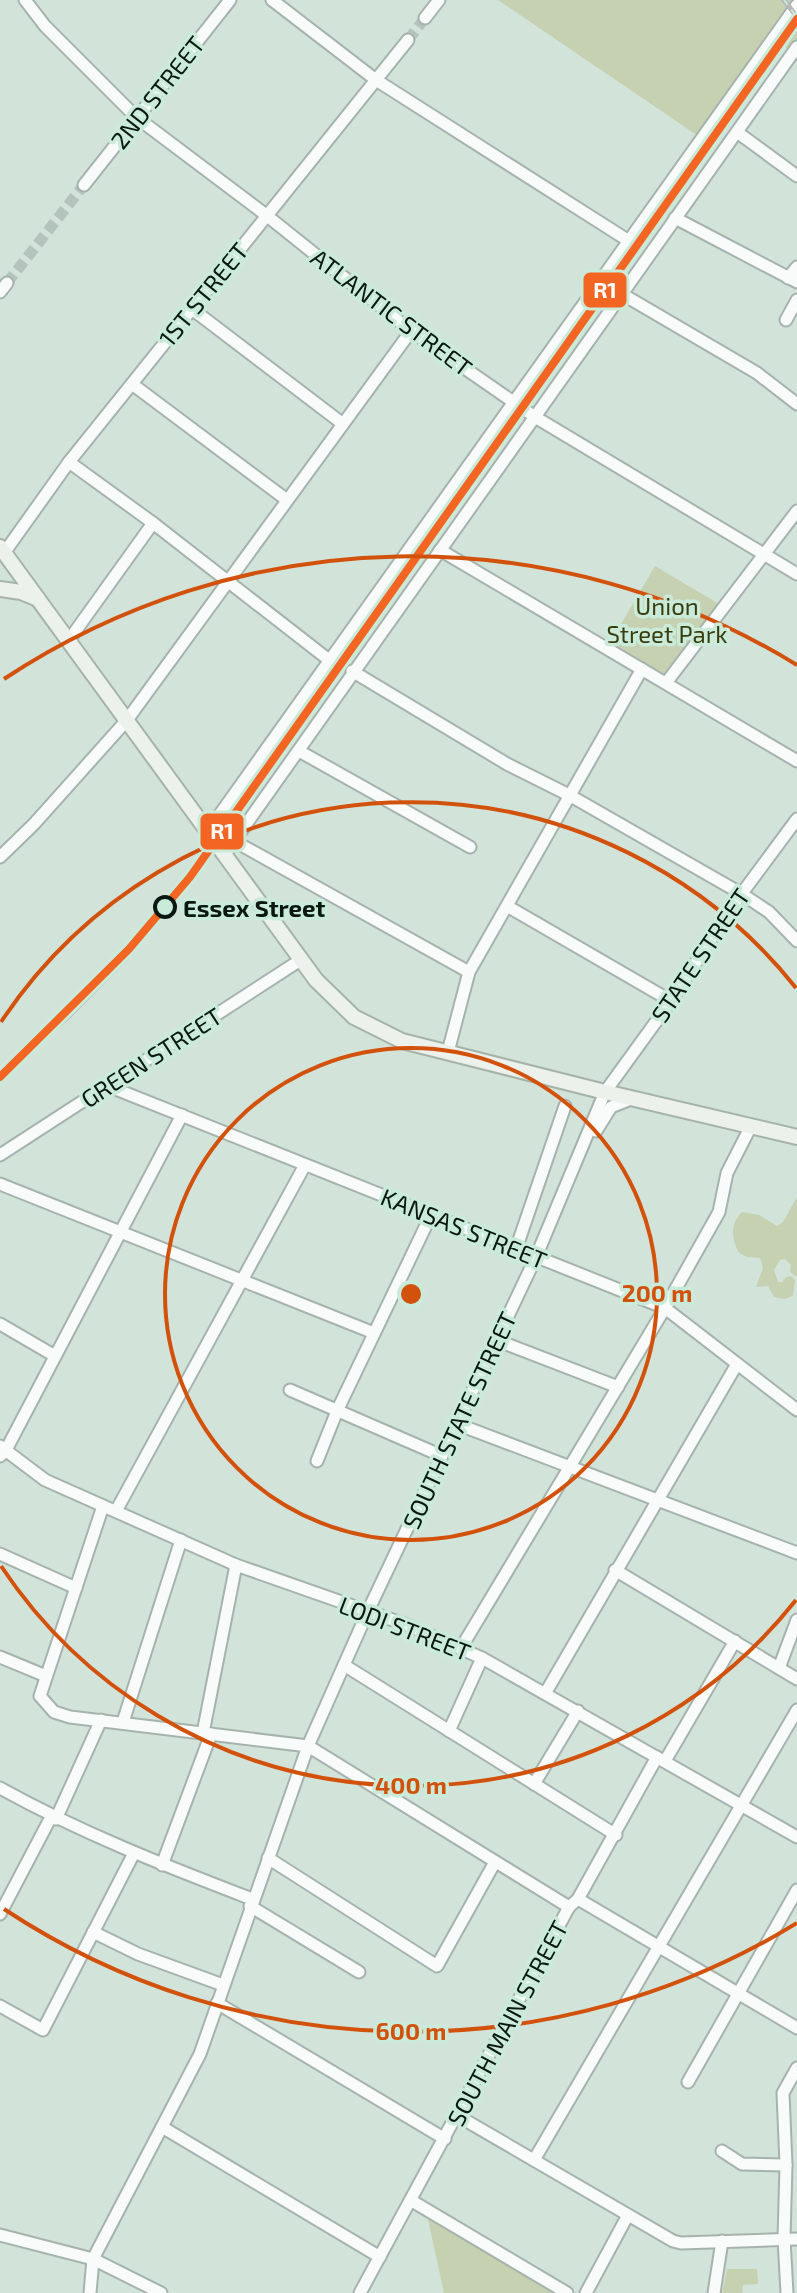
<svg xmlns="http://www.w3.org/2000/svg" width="797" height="2293" font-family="'Exo 2',sans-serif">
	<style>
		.green { fill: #c6d1b2 }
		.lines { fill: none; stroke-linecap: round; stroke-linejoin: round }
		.minor-tunnel { stroke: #b4c4bc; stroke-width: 11; stroke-dasharray: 11 5.5; stroke-linecap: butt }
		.minor-casing { stroke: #a6b3ac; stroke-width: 15 }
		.major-casing { stroke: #a6b4a8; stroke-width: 18 }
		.minor { stroke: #f8fbf9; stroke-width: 11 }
		.major { stroke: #ecf1ec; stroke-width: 14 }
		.rail-casing { stroke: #b4b8b6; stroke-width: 5 }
		.rail { stroke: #caebda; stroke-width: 2; stroke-dasharray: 6; stroke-linecap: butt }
		.rail-1-casing { stroke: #caebda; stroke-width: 14 }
		.rail-1 { stroke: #f26522; stroke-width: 8 }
		.ring { fill: none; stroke: #d2520c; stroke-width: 4 }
		.stop-dot { fill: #caebda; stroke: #0b1711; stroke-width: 4 }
		.labels { text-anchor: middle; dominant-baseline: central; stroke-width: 7; stroke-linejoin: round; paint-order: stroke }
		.street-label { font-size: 24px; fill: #0b1711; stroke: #caebda }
		.park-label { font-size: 24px; fill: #393c0c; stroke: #caebda }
		.stop-label { font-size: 24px; font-weight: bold; fill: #0b1711; stroke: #caebda; text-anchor: start }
		.centre { fill: #d2520c; stroke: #caebda; stroke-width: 4 }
		.ring-label { font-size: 24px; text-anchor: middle; font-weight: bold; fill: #d2520c; stroke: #caebda; stroke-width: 7; stroke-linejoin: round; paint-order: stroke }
		.line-badge { stroke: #caebda; stroke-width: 3 }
		.badge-label { font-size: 22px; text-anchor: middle; font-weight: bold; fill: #fff }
	</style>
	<rect width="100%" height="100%" fill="#d2e3da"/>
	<!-- green -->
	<g class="green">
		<path d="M498,0H797V61L779,39L704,140Z"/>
		<path d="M655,566L724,607L666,683L607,648Z"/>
		<path d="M797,1197V1277L790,1272L791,1265L785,1259L780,1260L774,1270L778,1282H782L786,1277L791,1276L795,1280L793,1296L785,1299L774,1297L768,1286L756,1287L763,1268L760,1258L747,1257L739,1253C731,1238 730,1224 742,1212L759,1215L777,1226L783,1222Z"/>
		<path d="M427,2215L559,2293H444Z"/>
		<path d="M727,2269H757L758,2284L743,2285L742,2293H722Z"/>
	</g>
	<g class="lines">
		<!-- minor-tunnel -->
		<g class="minor-tunnel">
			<path d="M408,40L425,18"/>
			<path d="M7,283L84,185"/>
		</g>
		<!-- minor casing -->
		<g class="minor-casing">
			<g id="minor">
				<path d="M25,0L45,26L136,117L266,215L411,331L535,417L797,574"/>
				<path d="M272,0L376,80L629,241"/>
				<path d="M425,18L439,0"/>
				<path d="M737,132L797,176"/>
				<path d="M84,185L230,0"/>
				<path d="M675,218L797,282"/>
				<path d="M788,278L797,267"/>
				<path d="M0,292L7,283"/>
				<path d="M622,294L757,373L797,404"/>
				<path d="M192,309L343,424"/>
				<path d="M786,320L797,300"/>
				<path d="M132,384L287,500"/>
				<path d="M69,462L153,523L329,660"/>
				<path d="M440,550L797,761"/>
				<path d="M4,553L69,462L408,40"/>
				<path d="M69,640L153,523"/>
				<path d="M352,671L507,764L569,795L742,894L769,912L797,941"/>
				<path d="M666,683L797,511"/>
				<path d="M299,751L470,847"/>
				<path d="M208,831L797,5"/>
				<path d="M234,841L469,972"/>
				<path d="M225,854L797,47"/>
				<path d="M0,857L34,824L127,720L411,331"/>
				<path d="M507,906L671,1001"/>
				<path d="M448,1052L469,972L642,669"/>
				<path d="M108,1086L665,1308L797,1410"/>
				<path d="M596,1131L611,1107L631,1099"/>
				<path d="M0,1155L302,959"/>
				<path d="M0,1184L374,1333"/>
				<path d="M516,1249L565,1106"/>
				<path d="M0,1324L55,1356"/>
				<path d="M496,1340L618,1387"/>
				<path d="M290,1390L442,1456"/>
				<path d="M457,1424L797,1553"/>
				<path d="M0,1446L45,1480L236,1565L407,1625L482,1658L797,1837"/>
				<path d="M0,1456L6,1450L182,1115"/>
				<path d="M317,1461L337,1411L431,1215"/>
				<path d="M103,1506L40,1696L54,1712L70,1717L308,1746L569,1907"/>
				<path d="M116,1511L305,1165"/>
				<path d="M0,1554L76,1588"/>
				<path d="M615,1570L797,1679"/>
				<path d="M461,1648L665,1308L719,1212L727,1173L751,1126"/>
				<path d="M0,1657L46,1676"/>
				<path d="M344,1665L616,1835"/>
				<path d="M779,1668L797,1620"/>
				<path d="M546,1692L737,1364"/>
				<path d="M123,1722L181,1540"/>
				<path d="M449,1731L482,1658"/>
				<path d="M203,1733L236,1565"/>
				<path d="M665,1761L735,1641"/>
				<path d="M534,1784L578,1711"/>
				<path d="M0,1788C81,1833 166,1866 252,1899"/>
				<path d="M56,1819L101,1720"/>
				<path d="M268,1858L437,1966L495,1862"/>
				<path d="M162,1865L211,1734"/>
				<path d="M578,1899L797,2028"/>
				<path d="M250,1906L359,1972"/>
				<path d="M0,1914L51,1817"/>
				<path d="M93,1932L138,1954L223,1985"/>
				<path d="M217,2003L445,2139"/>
				<path d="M0,2006L43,2030L134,1853"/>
				<path d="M688,2082L797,1890"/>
				<path d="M458,2116L673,2241L681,2243L797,2239"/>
				<path d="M162,2127L380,2257"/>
				<path d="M722,2151L742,2164L786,2165"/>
				<path d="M534,2160L797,1710"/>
				<path d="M412,2201L567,2293"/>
				<path d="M0,2235L93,2259L161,2293"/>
				<path d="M90,2293L93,2259L200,2054L308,1746L368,1611L536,1257L605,1092L671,1001L731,908L797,819"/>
				<path d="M360,2293L569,1907L578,1899L657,1757"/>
				<path d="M586,2293L628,2215"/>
				<path d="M714,2293L722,2241"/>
				<path d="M787,2293L784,2239L786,2165L783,2093L797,2068"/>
			</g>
		</g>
		<!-- major casing -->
		<g class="major-casing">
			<g id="major">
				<path d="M0,547L316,980L354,1017L402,1041L605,1092L797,1137"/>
				<path d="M0,589L21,592L38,599"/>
			</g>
		</g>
		<!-- minor -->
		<use href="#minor" class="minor"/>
		<!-- major -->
		<use href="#major" class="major"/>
		<!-- rail casing -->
		<g class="rail-casing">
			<g id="rail">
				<path d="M784,0L797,17"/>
				<path d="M1,1075L69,1016L132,952L193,879"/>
			</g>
		</g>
		<!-- rail -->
		<use href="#rail" class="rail"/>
		<!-- rail-1 casing -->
		<g class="rail-1-casing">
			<path id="rail-1" d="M0,1077L129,949L190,877L797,19"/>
		</g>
		<!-- rail-1 -->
		<use href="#rail-1" class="rail-1"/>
	</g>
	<!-- distance rings -->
	<g class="ring">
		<circle cx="411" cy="1294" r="246"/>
		<path d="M796 1600A492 492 0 0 1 1 1566M1 1022A492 492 0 0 1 796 988"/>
		<path d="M797 1923A738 738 0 0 1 4 1909M4 679A738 738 0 0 1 797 665"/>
	</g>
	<!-- markers -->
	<circle class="stop-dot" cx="165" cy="907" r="10"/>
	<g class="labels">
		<!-- street labels -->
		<g class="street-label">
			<text transform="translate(157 92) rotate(-52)">2ND STREET</text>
			<text transform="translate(203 294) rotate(-51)">1ST STREET</text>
			<text transform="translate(392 312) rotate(37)">ATLANTIC STREET</text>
			<text transform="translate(700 955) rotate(-56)">STATE STREET</text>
			<text transform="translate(151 1057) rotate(-33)">GREEN STREET</text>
			<text transform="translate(464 1228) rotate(22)">KANSAS STREET</text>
			<text transform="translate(459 1420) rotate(-65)">SOUTH STATE STREET</text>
			<text transform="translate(405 1628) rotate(21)">LODI STREET</text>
			<text transform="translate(507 2023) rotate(-62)">SOUTH MAIN STREET</text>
		</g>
		<!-- park labels -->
		<g class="park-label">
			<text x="667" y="605">Union<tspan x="667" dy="28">Street Park</tspan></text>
		</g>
		<!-- stop labels -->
		<g class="stop-label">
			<text x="183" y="907">Essex Street</text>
		</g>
	</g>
	<circle cx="411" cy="1294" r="12" class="centre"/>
	<g class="ring-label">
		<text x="657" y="1302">200 m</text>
		<text x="411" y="1794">400 m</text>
		<text x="411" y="2040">600 m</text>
	</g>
	<g class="line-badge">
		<rect x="582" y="271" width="46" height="38" rx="8" fill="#f26522"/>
		<rect x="199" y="812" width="46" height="39" rx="8" fill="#f26522"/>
	</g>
	<g class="badge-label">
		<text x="605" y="298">R1</text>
		<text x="222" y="839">R1</text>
	</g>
</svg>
